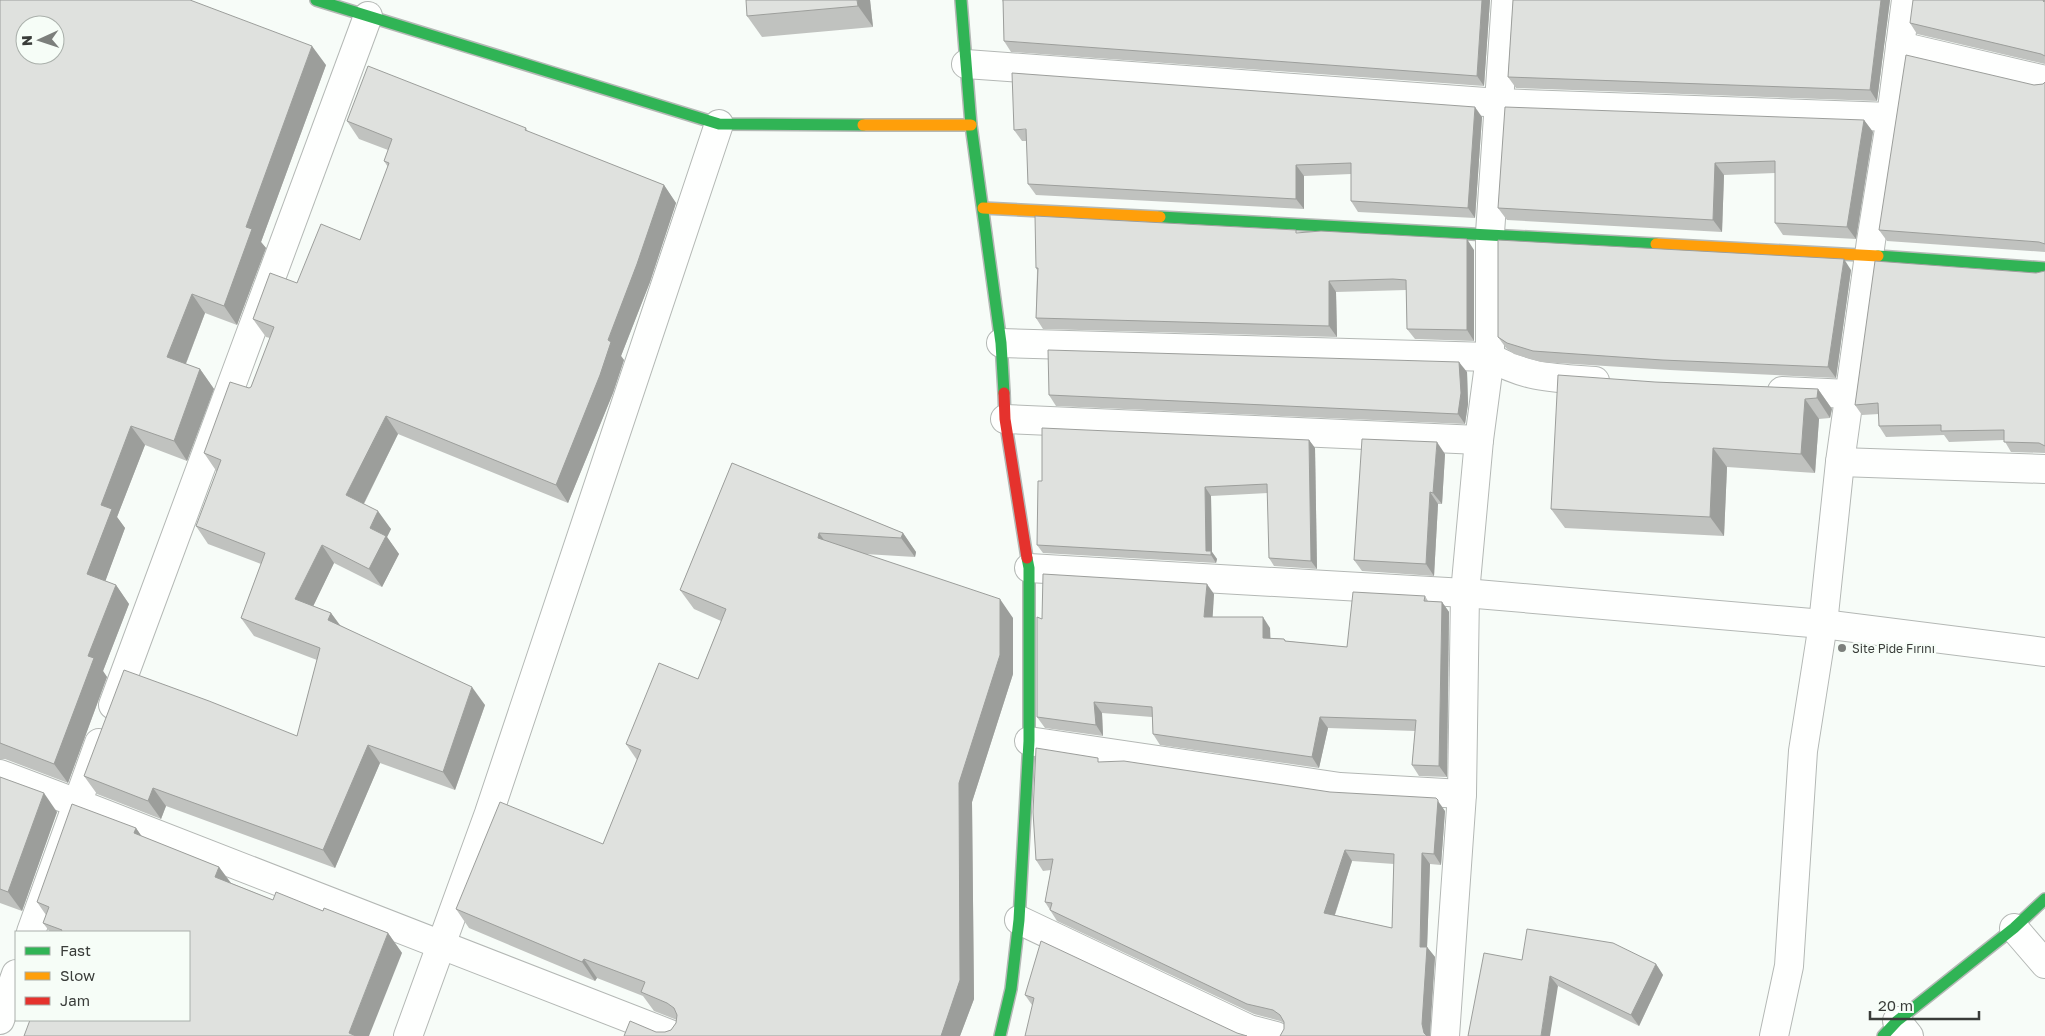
<svg xmlns="http://www.w3.org/2000/svg" width="2045" height="1036" font-family="'Golos Text',sans-serif">
	<style>
		.lines { fill: none; stroke-linecap: round; stroke-linejoin: round }
		.street-casing { stroke: #b4b8b5; stroke-width: 30 }
		.fast-casing { stroke: #b4b8b5; stroke-width: 14 }
		.slow-casing { stroke: #b4b8b5; stroke-width: 14 }
		.jam-casing { stroke: #b4b8b5; stroke-width: 14 }
		.street { stroke: #fefffe; stroke-width: 28 }
		.fast { stroke: #30b455; stroke-width: 11 }
		.slow { stroke: #ff9f0a; stroke-width: 11 }
		.jam { stroke: #e5322d; stroke-width: 11 }
		.wall { fill: #c0c2bf; fill-rule: evenodd }
		.shaded-wall { fill: #9c9e9b }
		.building { fill: #dfe1de; stroke: #9c9e9b; fill-rule: evenodd }
		.poi-dot { fill: #7c7f7c; stroke: #f6fdf7; stroke-width: 2 }
		.labels { text-anchor: middle; dominant-baseline: central; stroke-width: 4.5; stroke-linejoin: round; paint-order: stroke }
		.poi-label { font-size: 12px; fill: #393c39; stroke: #f6fdf7; text-anchor: start }
	</style>
	<rect width="100%" height="100%" fill="#f7fcf8"/>
	<g class="lines">
		<!-- street casing -->
		<g class="street-casing">
			<g id="street">
				<path d="M1900,46L2045,80"/>
				<path d="M966,64L1499,103L1891,117"/>
				<path d="M1001,343L1490,357C1526,378 1554,378 1595,381"/>
				<path d="M1782,391L1850,394"/>
				<path d="M1005,419L1479,440"/>
				<path d="M1840,462L2045,469"/>
				<path d="M1029,568L1465,593L1823,624L2045,652"/>
				<path d="M113,705L368,16"/>
				<path d="M1029,741L1340,787L1462,794"/>
				<path d="M0,774L77,803L675,1036"/>
				<path d="M1019,920L1249,1029L1276,1036"/>
				<path d="M2014,928L2045,964"/>
				<path d="M31,932L99,743"/>
				<path d="M0,1020L16,974"/>
				<path d="M1897,1021L1909,1036"/>
				<path d="M408,1036L489,813L719,124"/>
				<path d="M1445,1036L1462,794L1465,593L1479,440L1490,357V233L1506,0"/>
				<path d="M1774,1036L1789,966L1803,751L1823,624L1840,462L1871,241L1891,117L1906,0"/>
			</g>
		</g>
		<!-- fast casing -->
		<g class="fast-casing">
			<g id="fast">
				<path d="M316,0L719,124L863,125"/>
				<path d="M961,0L971,125L1001,343L1004,393"/>
				<path d="M1160,217L1656,244"/>
				<path d="M1878,256L2045,268"/>
				<path d="M1000,1036L1011,989L1019,920L1029,741V568L1027,558"/>
				<path d="M1883,1036L1897,1021L2014,928L2045,899"/>
			</g>
		</g>
		<!-- slow casing -->
		<g class="slow-casing">
			<g id="slow">
				<path d="M863,125H971"/>
				<path d="M983,208L1160,217"/>
				<path d="M1656,244L1878,256"/>
			</g>
		</g>
		<!-- jam casing -->
		<g class="jam-casing">
			<path id="jam" d="M1004,393L1005,419L1027,558"/>
		</g>
		<!-- street -->
		<use href="#street" class="street"/>
		<!-- fast -->
		<use href="#fast" class="fast"/>
		<!-- slow -->
		<use href="#slow" class="slow"/>
		<!-- jam -->
		<use href="#jam" class="jam"/>
	</g>
	<!-- wall -->
	<g class="wall">
		<path d="M0,0L326,65L261,242L266,248L237,325L205,313L186,364L200,369L214,389L187,461L145,445L117,517L125,528L105,581L116,585L129,604L103,671L107,677L68,783L5,759H0Z"/>
		<path d="M870,0L873,27L762,37L747,16Z"/>
		<path d="M1002,0H1490L1484,86L1011,52L1004,41L1003,2Z"/>
		<path d="M1513,0H1890L1877,101L1516,88L1508,77Z"/>
		<path d="M2045,0V64L1917,34L1910,23Z"/>
		<path d="M2045,82V252L1887,241L1879,230L2034,85L2043,84Z"/>
		<path d="M1482,117L1475,218L1358,212L1351,201V174L1304,176V209L1036,195L1028,184L1027,141H1022L1014,130Z"/>
		<path d="M1864,120L1873,132L1856,239L1783,235L1775,223V173L1724,175L1722,232L1507,220L1498,208Z"/>
		<path d="M347,121L526,128L528,132L664,185L676,203L650,282L621,356L624,360L613,393L568,503L398,434L364,504L391,529L387,537L399,554L382,587L334,563L313,606L331,613L340,625L485,705L455,790L380,763L335,868L166,806L161,819L97,794L84,776L297,736L317,660L254,636L241,618L261,564L208,544L196,526L217,472L204,453L249,388L251,387L270,338L266,337L253,319L297,283L360,240L388,167L384,161L388,150L359,139Z"/>
		<path d="M1298,233L1474,250V341L1415,339L1407,329L1406,290L1336,292L1337,337L1043,329L1036,318L1037,270L1036,268Z"/>
		<path d="M1851,270L1836,378L1670,370L1541,362L1514,354L1506,348L1498,337Z"/>
		<path d="M2045,271V453L2011,452L2004,440L1949,442L1944,435L1886,437L1879,426V414L1862,415L1855,405L2036,273Z"/>
		<path d="M1467,372L1468,404L1465,424L1056,406L1049,395Z"/>
		<path d="M1655,382L1818,389L1832,409L1830,418L1819,419L1815,473L1727,467L1724,536L1565,528L1551,509Z"/>
		<path d="M1309,440L1315,448L1317,569L1274,566L1269,558L1268,493L1211,496L1212,552L1217,559L1216,563L1043,553L1037,545L1042,481Z"/>
		<path d="M1445,454L1442,504H1438L1434,576L1362,571L1354,560Z"/>
		<path d="M732,463L903,533L916,552L915,557L865,554L1013,618V674L972,802L974,999L960,1036H624L656,1032H665L671,1030L676,1023L677,1020L654,1011L643,996L597,978L595,981L469,928L456,909L603,844L637,760L626,744L698,679L721,621L694,609L680,590Z"/>
		<path d="M1214,594L1212,617L1270,628V638L1284,639L1286,641L1347,647L1425,596L1428,601L1442,602L1449,612L1447,777L1419,776L1412,765L1415,731L1328,728L1319,768L1160,745L1153,734L1152,717L1102,713L1103,736L1045,728L1037,717L1042,619Z"/>
		<path d="M1101,762L1445,811L1441,865L1430,864L1427,947L1435,957L1429,1035L1284,1029V1023L1280,1021L1254,1014L1057,921L1045,902L1051,870L1043,871L1036,860ZM1352,861L1394,864L1392,928L1335,915Z"/>
		<path d="M0,777L57,812L22,911L0,903Z"/>
		<path d="M136,828L141,836L219,867L231,883L273,900L323,911L388,933L402,953L189,932H50L43,923L46,915L37,902Z"/>
		<path d="M1522,960L1656,964L1663,975L1639,1026L1558,986Z"/>
		<path d="M1025,995L1237,1033L1032,1005Z"/>
	</g>
	<!-- shaded-wall -->
	<g class="shaded-wall">
		<path d="M857,0H870L873,27L858,6Z"/>
		<path d="M1482,0H1490L1484,86L1477,76Z"/>
		<path d="M1881,0H1890L1877,101L1870,90Z"/>
		<path d="M312,46L326,65L261,242L266,248L237,325L224,306L246,227Z"/>
		<path d="M1475,107L1482,117L1475,218L1468,208Z"/>
		<path d="M1864,120L1873,132L1856,239L1847,227Z"/>
		<path d="M1715,163L1724,175L1722,232L1713,220Z"/>
		<path d="M1296,165L1304,176V209L1296,199Z"/>
		<path d="M664,185L676,203L650,282L621,356L624,360L613,393L568,503L556,485Z"/>
		<path d="M1467,239L1474,250V341L1467,330Z"/>
		<path d="M1844,259L1851,270L1836,378L1828,367Z"/>
		<path d="M1329,281L1336,292L1337,337L1329,326Z"/>
		<path d="M192,294L205,313L181,376L167,357Z"/>
		<path d="M1459,362L1467,372L1468,404L1465,424L1458,414Z"/>
		<path d="M200,369L214,389L187,461L174,441Z"/>
		<path d="M1818,389L1832,409L1830,418L1817,398Z"/>
		<path d="M1805,399L1819,419L1815,473L1801,454Z"/>
		<path d="M386,416L398,434L359,513L346,495Z"/>
		<path d="M131,426L145,445L117,517L125,528L101,593L87,574L101,505Z"/>
		<path d="M1309,440L1315,448L1317,569L1311,561Z"/>
		<path d="M1437,442L1445,454L1442,504L1433,493Z"/>
		<path d="M1713,448L1727,467L1724,536L1710,517Z"/>
		<path d="M1205,487L1211,496L1212,552L1217,559L1216,563L1211,555L1206,551Z"/>
		<path d="M1430,492L1438,504L1434,576L1426,564Z"/>
		<path d="M378,511L391,529L387,537L399,554L382,587L369,569L370,528Z"/>
		<path d="M819,533L832,551L818,538Z"/>
		<path d="M903,533L916,552L915,557L901,538Z"/>
		<path d="M322,545L334,563L308,617L295,599Z"/>
		<path d="M1207,584L1214,594L1212,628L1204,617Z"/>
		<path d="M116,585L129,604L103,671L107,677L68,783L54,764L88,656Z"/>
		<path d="M1000,599L1013,618V674L972,802L974,999L960,1036H941L959,783Z"/>
		<path d="M1442,602L1449,612L1447,777L1439,766Z"/>
		<path d="M331,613L344,631L328,620Z"/>
		<path d="M1263,617L1270,628L1271,649L1263,638Z"/>
		<path d="M472,687L485,705L455,790L443,772Z"/>
		<path d="M1094,702L1102,713L1103,736L1096,725Z"/>
		<path d="M1320,717L1328,728L1319,768L1312,757Z"/>
		<path d="M368,745L380,763L335,868L323,850Z"/>
		<path d="M153,788L166,806L161,819L148,801Z"/>
		<path d="M44,793L57,812L22,911L8,892Z"/>
		<path d="M1436,798L1445,811L1441,865L1434,854Z"/>
		<path d="M136,828L150,848L134,833Z"/>
		<path d="M1345,850L1352,861L1332,923L1324,913Z"/>
		<path d="M1422,853L1430,864L1427,949V947L1435,957L1430,1036H1426L1424,1033L1422,1024L1420,947Z"/>
		<path d="M219,867L233,886L215,877Z"/>
		<path d="M388,933L402,953L369,1036H351L349,1033Z"/>
		<path d="M584,959L597,978L595,981L582,962Z"/>
		<path d="M1656,964L1663,975L1639,1026L1631,1015Z"/>
		<path d="M1550,976L1558,986L1550,1036H1541Z"/>
	</g>
	<!-- building -->
	<g class="building">
		<path d="M0,0H190L312,46L246,227L252,229L224,306L192,294L167,357L200,369L174,441L131,426L101,505L112,509L87,574L116,585L88,656L94,658L54,764L0,743ZM25,25H55V55H25Z"/>
		<path d="M746,0H857L858,6L747,16Z"/>
		<path d="M1003,0H1482L1477,76L1004,41Z"/>
		<path d="M1513,0H1881L1870,90L1508,77Z"/>
		<path d="M1913,0H2043L2044,2V0H2045V56L2041,54L1910,23Z"/>
		<path d="M1906,55L2034,85L2043,84L2045,82V244L2039,242L1879,230Z"/>
		<path d="M368,66L526,128L525,130L664,185L637,264L608,340L611,342L600,375L556,485L386,416L346,495L378,511L370,528L386,536L369,569L322,545L295,599L331,613L328,620L472,687L443,772L368,745L323,850L153,788L148,801L84,776L124,670L209,701L297,736L320,648L241,618L265,553L196,526L221,460L204,453L230,382L249,388L251,387L274,327L253,319L270,273L297,283L321,224L360,240L389,163L384,161L392,139L347,121Z"/>
		<path d="M1012,73L1475,107L1468,208L1351,201V163L1296,165V199L1028,184L1026,129L1014,130Z"/>
		<path d="M1505,107L1864,120L1847,227L1775,223V161L1715,163L1713,220L1498,208Z"/>
		<path d="M1035,216L1296,230V233L1321,231L1467,239V330L1407,329L1406,280L1393,279L1329,281V326L1036,318L1038,268H1036Z"/>
		<path d="M1498,240L1844,259L1828,367L1662,360L1533,351L1507,343L1498,337Z"/>
		<path d="M1875,261L2036,273L2045,271V446L2039,443L2004,442V430L1941,431V425L1879,426L1878,403L1855,405Z"/>
		<path d="M1048,350L1459,362L1461,393L1458,414L1049,395Z"/>
		<path d="M1558,375L1655,382L1818,389L1817,398L1805,399L1801,454L1713,448L1710,517L1551,509Z"/>
		<path d="M1042,428L1309,440L1311,561L1269,558L1267,484L1205,487L1206,551H1211V555L1037,545L1038,481H1042Z"/>
		<path d="M1362,439L1437,442L1433,493L1430,492L1426,564L1354,560Z"/>
		<path d="M732,463L903,533L901,538L819,533L818,538L1000,599V655L959,783L960,980L941,1036H624L630,1021L656,1032H665L671,1030L676,1023L677,1015L674,1008L667,1003L641,992L645,982L584,959L582,962L456,909L500,802L603,844L641,750L626,744L659,663L698,679L726,609L680,590Z"/>
		<path d="M1043,574L1207,584L1204,617H1263V638L1284,639L1285,641L1347,647L1353,592L1425,596L1424,601L1442,602L1439,766L1412,765L1416,720L1320,717L1312,757L1153,734L1152,707L1094,702L1096,725L1037,717V617L1042,619Z"/>
		<path d="M1036,748L1098,758V762L1124,761L1330,792L1436,798L1438,800L1434,854L1422,853L1420,947H1427L1422,1024L1424,1033L1427,1036H1280L1284,1029V1022L1280,1015L1273,1010L1247,1004L1050,910L1052,903L1045,902L1053,859L1036,860L1033,812ZM1345,850L1394,854L1392,928L1324,913Z"/>
		<path d="M0,777L44,793L8,892L0,889Z"/>
		<path d="M72,804L136,828L134,833L219,867L215,877L273,900L276,892L323,911L324,908L388,933L349,1033L356,1036H24L30,1020H189V932H61L62,930L43,923L49,907L37,902Z"/>
		<path d="M1527,929L1613,943L1656,964L1631,1015L1550,976L1541,1036H1468L1484,953L1522,960Z"/>
		<path d="M1041,941L1237,1033L1247,1036H1025L1034,998L1025,995Z"/>
	</g>
	<!-- markers -->
	<circle class="poi-dot" cx="1842" cy="648" r="5"/>
	<g class="labels">
		<!-- poi labels -->
		<g class="poi-label">
			<text x="1852" y="648">Site Pide Fırını</text>
		</g>
	</g>
	<!-- legend -->
	<rect x="15" y="931" width="175" height="90" fill="#f6fdf7" stroke="#aab0ab"/>
	<rect x="25" y="947" width="25" height="8" fill="#30b455" stroke="#aab0ab"/>
	<text x="60" y="956" font-size="15" fill="#393c39">Fast</text>
	<rect x="25" y="972" width="25" height="8" fill="#ff9f0a" stroke="#aab0ab"/>
	<text x="60" y="981" font-size="15" fill="#393c39">Slow</text>
	<rect x="25" y="997" width="25" height="8" fill="#e5322d" stroke="#aab0ab"/>
	<text x="60" y="1006" font-size="15" fill="#393c39">Jam</text>
	<!-- north arrow -->
	<g transform="translate(40 40) rotate(267)"><circle r="24" fill="#f6fdf7" stroke="#aab0ab"/>
	<path d="M0-4L9 19L0 12L-9 19Z" fill="#7c7f7c"/>
	<text y="-8" font-size="14" font-weight="bold" text-anchor="middle" fill="#393c39">N</text>
	</g>
	<!-- scale -->
	<path d="M1870 1011v8h109v-8" fill="none" stroke="#393c39" stroke-width="2.5"/>
	<text x="1878" y="1011" font-size="15" fill="#393c39" stroke="#f6fdf7" stroke-width="4" paint-order="stroke">20 m</text>
</svg>
